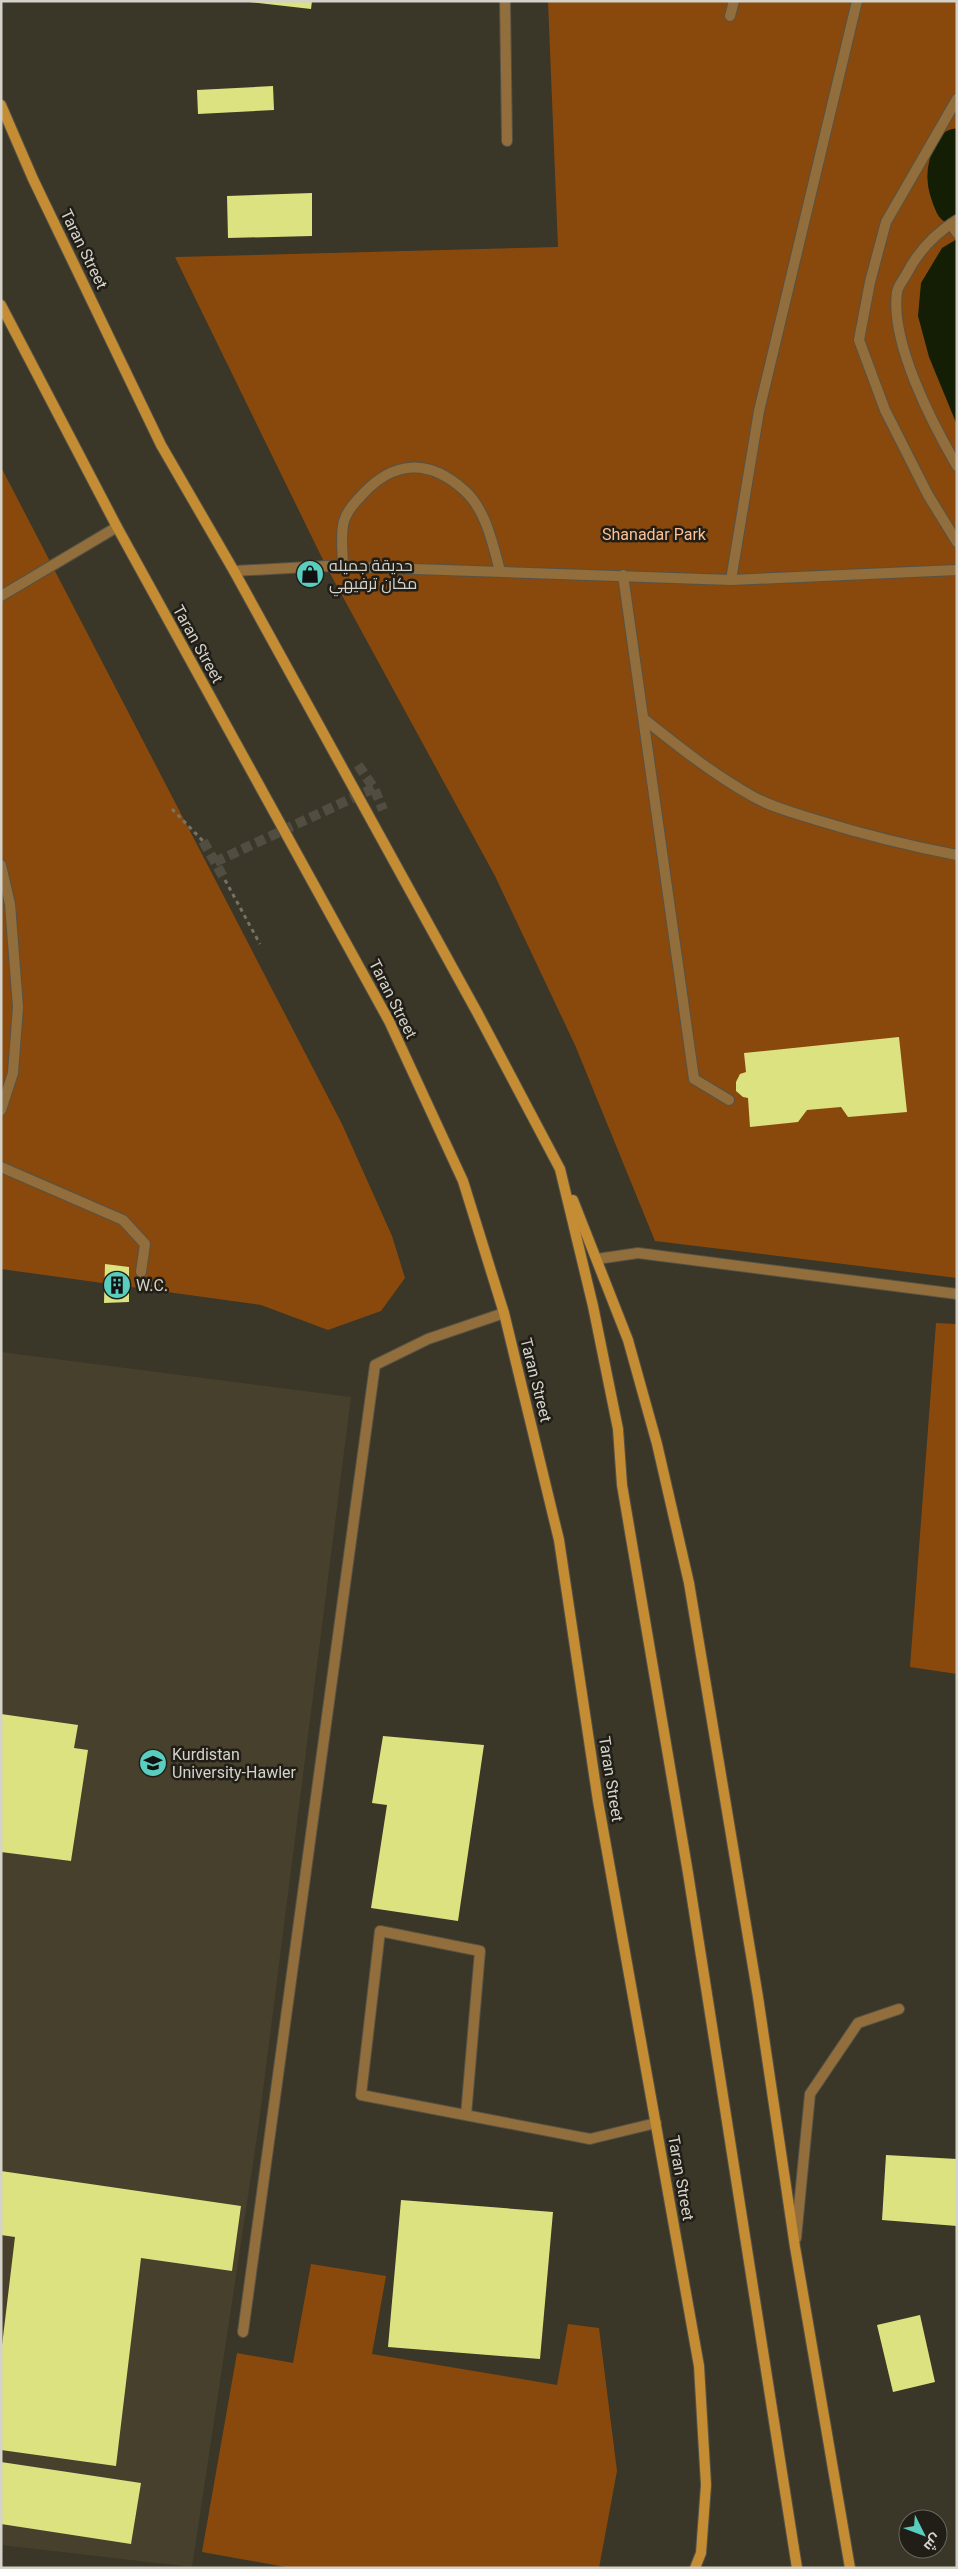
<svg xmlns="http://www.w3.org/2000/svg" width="958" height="2569" font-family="Roboto,Cairo,sans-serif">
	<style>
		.built { fill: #47402c }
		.green { fill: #89490c }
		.water { fill: #131e04 }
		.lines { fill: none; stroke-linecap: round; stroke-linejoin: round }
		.canal { stroke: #131e04; stroke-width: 45 }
		.building { fill: #dde281 }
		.pedestrian-tunnel { stroke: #514d40; stroke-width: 10; stroke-dasharray: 10 5; stroke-linecap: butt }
		.service-casing { stroke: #565245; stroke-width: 12 }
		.pedestrian-casing { stroke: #565245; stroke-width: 12 }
		.minor-casing { stroke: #565245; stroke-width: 12 }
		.secondary-casing { stroke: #565245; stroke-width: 12 }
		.path { stroke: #757266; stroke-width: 3; stroke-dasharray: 4 4; stroke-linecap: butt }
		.service { stroke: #916e3b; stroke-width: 10 }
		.pedestrian { stroke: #916e3b; stroke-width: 10 }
		.minor { stroke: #916e3b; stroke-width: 10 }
		.secondary { stroke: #c48c33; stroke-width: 10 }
		.labels { text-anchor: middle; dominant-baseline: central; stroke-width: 5; stroke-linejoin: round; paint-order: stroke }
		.street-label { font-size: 16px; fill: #d4d2c9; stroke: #201e17 }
		.park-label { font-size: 16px; fill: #fdc095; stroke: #201e17 }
		.poi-label { font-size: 16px; fill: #d4d2c9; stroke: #201e17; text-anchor: start }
	</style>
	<rect width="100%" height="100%" fill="#3a3628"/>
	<!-- built -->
	<path class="built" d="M1,1352L351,1397L258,2130L192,2567L1,2545Z"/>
	<!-- green -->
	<g class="green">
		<path d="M548,1H957V1278L655,1241L575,1045L495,876L326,566L175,257L558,247Z"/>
		<path d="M1,467L342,1124L392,1236L405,1278L381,1311L328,1330L261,1305L1,1269Z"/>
		<path d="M936,1323L957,1324V1674L910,1667Z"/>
		<path d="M311,2264L386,2276L372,2354L557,2385L568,2324L599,2328L617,2471L599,2568H291L202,2552L237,2353L293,2363Z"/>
	</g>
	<!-- water -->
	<path class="water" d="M957,239V425L929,357L918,316L921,283L942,248Z"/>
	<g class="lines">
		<!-- canal -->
		<path class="canal" d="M957,151C947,170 948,184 957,203"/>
	</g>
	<!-- building -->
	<g class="building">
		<path d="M240,1H312L311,9Z"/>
		<path d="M273,86L274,110L198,114L197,90Z"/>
		<path d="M312,193V236L228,238L227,196Z"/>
		<path d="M899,1037L907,1112L848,1117L841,1107L807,1110L798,1122L750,1127L748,1098L743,1097L736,1091V1082L740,1074L746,1072L744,1053Z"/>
		<path d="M105,1264L129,1267V1302L104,1303Z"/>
		<path d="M1,1714L78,1725L74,1748L88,1750L71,1861L1,1852Z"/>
		<path d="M383,1736L484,1745L458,1921L371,1908L387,1805L372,1803Z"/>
		<path d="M886,2155L957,2159V2226L882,2220Z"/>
		<path d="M1,2171L241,2206L232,2271L141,2258L116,2466L1,2450V2354L15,2237L1,2235Z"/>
		<path d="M401,2200L553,2212L540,2359L388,2347Z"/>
		<path d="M920,2315L935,2382L893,2392L877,2325Z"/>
		<path d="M1,2462L141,2483L131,2544L1,2524Z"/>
	</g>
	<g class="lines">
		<!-- pedestrian-tunnel -->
		<g class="pedestrian-tunnel">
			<path d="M358,765L374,788L383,810"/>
			<path d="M203,841L225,880"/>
			<path d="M215,862L374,788"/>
		</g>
		<!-- service casing -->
		<g class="service-casing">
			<g id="service">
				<path d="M505,1L507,141"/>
				<path d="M597,1259L638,1253L957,1294"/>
				<path d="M466,2115L480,1951L380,1931L361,2095L590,2139L656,2123"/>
				<path d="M796,2238L810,2094L858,2023L899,2009"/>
			</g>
		</g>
		<!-- pedestrian casing -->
		<g class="pedestrian-casing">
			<g id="pedestrian">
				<path d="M730,16L734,1"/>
				<path d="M957,99L886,222L870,282L859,340L885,410L928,495L957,542"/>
				<path d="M957,220C934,234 918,251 906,275C903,280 898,286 897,292C890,342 932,423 957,466"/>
				<path d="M951,224L957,233"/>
				<path d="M343,567C343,552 340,535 344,521C347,511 354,503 361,496C393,460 429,458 465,491C486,510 493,545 500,571"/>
				<path d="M234,571L326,566L731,580L957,570"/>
				<path d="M623,575L694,1079L729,1100"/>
				<path d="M731,580L759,411L857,1"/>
				<path d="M1,596L117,527"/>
				<path d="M644,719C679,747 713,774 752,796C773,808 798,814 820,821C865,835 910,846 957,855"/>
				<path d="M1,865L10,904L18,1007L13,1073L1,1110"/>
				<path d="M1,1167L123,1220L145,1244L141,1272"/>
			</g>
		</g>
		<!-- minor casing -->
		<g class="minor-casing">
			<path id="minor" d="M243,2332L375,1365L428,1339L504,1313"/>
		</g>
		<!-- secondary casing -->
		<g class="secondary-casing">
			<g id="secondary">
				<path d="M1,105L33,179L161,445L234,571L478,1014L560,1169L593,1306L618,1429L622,1485L688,1873L797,2568"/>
				<path d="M1,305L117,527L389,1021L463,1181L504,1313L559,1540L598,1801L699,2366L706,2485L701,2553L695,2568"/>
				<path d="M573,1200L628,1340L657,1444L689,1583L758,1997L795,2247L850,2568"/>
			</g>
		</g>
		<!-- path -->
		<g class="path">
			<path d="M172,809L203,841"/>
			<path d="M225,880L260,944"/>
		</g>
		<!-- service -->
		<use href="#service" class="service"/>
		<!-- pedestrian -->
		<use href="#pedestrian" class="pedestrian"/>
		<!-- minor -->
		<use href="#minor" class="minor"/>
		<!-- secondary -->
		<use href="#secondary" class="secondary"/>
	</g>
	<!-- icons -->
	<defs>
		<g id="shop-disc" transform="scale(1.4375)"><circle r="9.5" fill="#59cebf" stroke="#201e17"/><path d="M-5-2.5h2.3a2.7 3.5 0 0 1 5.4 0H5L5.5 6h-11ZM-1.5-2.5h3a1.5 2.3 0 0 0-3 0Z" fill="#111"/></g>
		<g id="building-disc" transform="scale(1.4375)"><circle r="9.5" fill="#59cebf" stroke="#201e17"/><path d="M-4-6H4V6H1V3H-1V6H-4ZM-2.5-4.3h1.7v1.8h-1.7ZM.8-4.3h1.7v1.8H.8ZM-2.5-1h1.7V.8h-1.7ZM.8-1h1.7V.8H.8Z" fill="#111"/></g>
		<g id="university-disc" transform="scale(1.4375)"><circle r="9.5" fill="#59cebf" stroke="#201e17"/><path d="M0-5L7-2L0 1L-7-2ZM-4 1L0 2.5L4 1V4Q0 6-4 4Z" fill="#111"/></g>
	</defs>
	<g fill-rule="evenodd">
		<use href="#shop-disc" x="310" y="574"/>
		<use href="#building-disc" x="117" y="1285"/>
		<use href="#university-disc" x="153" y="1763"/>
	</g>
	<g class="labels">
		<!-- street labels -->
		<g class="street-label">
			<text transform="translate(84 249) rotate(64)">Taran Street</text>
			<text transform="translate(198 644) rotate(61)">Taran Street</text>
			<text transform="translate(393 999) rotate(63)">Taran Street</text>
			<text transform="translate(536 1380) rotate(76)">Taran Street</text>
			<text transform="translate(611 1779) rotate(81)">Taran Street</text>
			<text transform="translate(681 2178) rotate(80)">Taran Street</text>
		</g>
		<!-- park labels -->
		<g class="park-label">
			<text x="654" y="534">Shanadar Park</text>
		</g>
		<!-- poi labels -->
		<g class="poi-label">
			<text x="329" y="565">حديقة جميله<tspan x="329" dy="18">مكان ترفيهي</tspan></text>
			<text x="136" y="1285">W.C.</text>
			<text x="172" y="1754">Kurdistan<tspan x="172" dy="18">University-Hawler</tspan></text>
		</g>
	</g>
	<!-- border -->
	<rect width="958" height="2569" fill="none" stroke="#d4d2c9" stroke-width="5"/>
	<!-- north arrow -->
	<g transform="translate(923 2534) rotate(132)"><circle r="24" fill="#201e17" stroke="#68665e"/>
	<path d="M0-4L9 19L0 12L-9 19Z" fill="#59cebf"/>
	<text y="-8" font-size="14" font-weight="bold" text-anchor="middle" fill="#d4d2c9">ش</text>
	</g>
</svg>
